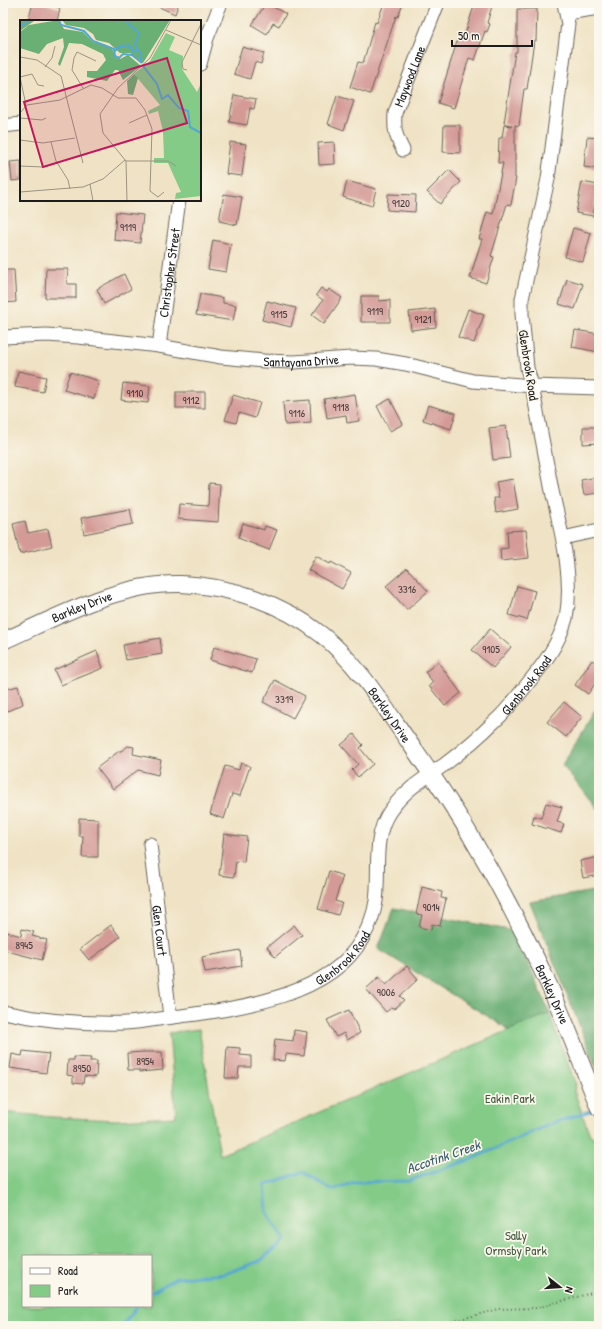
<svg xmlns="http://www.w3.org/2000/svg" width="602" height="1329" font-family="'Patrick Hand',sans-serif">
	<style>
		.green { fill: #83cb87; stroke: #507452; fill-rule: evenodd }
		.forest { fill: #6aaf74; stroke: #436648 }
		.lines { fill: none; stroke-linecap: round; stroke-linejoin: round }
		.stream { stroke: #54a7d0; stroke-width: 3 }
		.building { fill: #d49a96 }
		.minor-casing { stroke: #666257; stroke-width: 15 }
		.tertiary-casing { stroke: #666257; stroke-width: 18 }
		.path { stroke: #666257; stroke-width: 2; stroke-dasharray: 1 3; stroke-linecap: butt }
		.minor { stroke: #fff; stroke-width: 13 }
		.tertiary { stroke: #fff; stroke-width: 16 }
		.labels { text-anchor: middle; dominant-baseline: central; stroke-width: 3.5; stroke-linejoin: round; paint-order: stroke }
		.number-label { font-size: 11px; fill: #4a3c3a }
		.street-label { font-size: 13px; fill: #1c1c1c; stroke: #fbf7ec }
		.park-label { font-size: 13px; fill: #405941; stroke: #fbf7ec }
		.water-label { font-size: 14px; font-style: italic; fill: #355b6d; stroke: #fbf7ec }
		.inset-river { fill: none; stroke: #54a7d0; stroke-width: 2 }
		.inset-road { fill: none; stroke: #9b9381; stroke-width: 1 }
		.view { fill: #c2185b; fill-opacity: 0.15; stroke: #c2185b; stroke-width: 2 }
		.inset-edge { fill: none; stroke: #1c1c1c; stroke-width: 2 }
	</style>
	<rect width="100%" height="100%" fill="#fbf7ec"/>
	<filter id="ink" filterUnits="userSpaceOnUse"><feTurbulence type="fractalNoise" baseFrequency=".025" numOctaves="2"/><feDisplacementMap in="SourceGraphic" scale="8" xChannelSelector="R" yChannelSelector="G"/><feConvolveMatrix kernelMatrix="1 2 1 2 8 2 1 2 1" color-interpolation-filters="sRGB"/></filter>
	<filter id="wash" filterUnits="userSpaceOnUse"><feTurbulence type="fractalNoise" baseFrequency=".012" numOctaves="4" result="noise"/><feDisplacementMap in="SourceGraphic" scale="16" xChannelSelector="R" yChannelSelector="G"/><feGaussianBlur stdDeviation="0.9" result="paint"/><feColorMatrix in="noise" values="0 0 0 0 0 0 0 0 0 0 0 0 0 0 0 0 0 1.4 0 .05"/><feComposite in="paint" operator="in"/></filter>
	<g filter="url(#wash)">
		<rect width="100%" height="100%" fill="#f0e3c5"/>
		<!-- green -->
		<path class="green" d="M549,1013L576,1085L574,1091L590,1135L595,1138L599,1147V1326H3V1112L52,1117L115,1120L176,1117L169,1033L199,1029L220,1155ZM23,1256H151V1306H23Z"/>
		<!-- forest -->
		<g class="forest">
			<path d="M599,704V811L562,765Z"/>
			<path d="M599,890V1074L530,902Z"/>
			<path d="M394,908L514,931L550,1013L510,1030L378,949Z"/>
		</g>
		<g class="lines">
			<!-- stream -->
			<g class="stream">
				<path d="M151,1293L176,1278L224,1274L260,1261L285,1240L267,1212L265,1185L303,1172L331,1190L355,1182L408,1181L472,1159L553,1123L593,1110"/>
				<path d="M122,1326L137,1306"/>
			</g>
		</g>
		<g id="blocks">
			<!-- building -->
			<g class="building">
				<path d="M33,3H43L60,8L57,21H28Z"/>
				<path d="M150,3H179L175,14Z"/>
				<path d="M266,3L286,14L279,26L273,23L267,34L252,25Z"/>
				<path d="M384,3H403L398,17L396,16L370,94L350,87L358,62L363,63L375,22L377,23Z"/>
				<path d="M475,3H484L492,6L487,23L490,24L487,32L485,31L475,60L469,58L454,108L438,103L459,35L464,37Z"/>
				<path d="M517,9H537L536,41H534L527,89H524L519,126L515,125V178H516L511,205L507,204L491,256L494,257L486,283L470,278L482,239H479L487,212L493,214L503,163H498L499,138H502L504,125L512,126L504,123L515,52H517Z"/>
				<path d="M242,47L264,53L261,64L255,62L250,79L234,74Z"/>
				<path d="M234,95L256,99L254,109L250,108L247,125L229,122Z"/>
				<path d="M337,96L354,101L344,130L328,124Z"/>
				<path d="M444,125H460V153L443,152Z"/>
				<path d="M587,137L599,138V169L584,167Z"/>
				<path d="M230,142L246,144L242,176L226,174Z"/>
				<path d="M334,142L335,164L319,165L318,143Z"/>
				<path d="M21,161V180L12,181L10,162Z"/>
				<path d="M449,170L461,182L440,204L427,192Z"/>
				<path d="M347,181L376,189L372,206L343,197Z"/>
				<path d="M582,182L598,185L593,216L576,213Z"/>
				<path d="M224,194L242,197L237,225L219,221Z"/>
				<path d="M388,194L416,195L415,212L387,210Z"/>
				<path d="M116,212L143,215L140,243L114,240Z"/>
				<path d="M573,228L591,233L583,262L565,257Z"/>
				<path d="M213,240L231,244L226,272L208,269Z"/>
				<path d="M46,269H68L67,284H76V298H45Z"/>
				<path d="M3,270H14L16,302L3,303Z"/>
				<path d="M124,274L131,289L104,304L97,289Z"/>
				<path d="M567,279L583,284L575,309L559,304Z"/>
				<path d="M321,288L327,292L329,289L342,298L324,324L312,315L323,300L316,295Z"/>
				<path d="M200,294L223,298V303L236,305L233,321L196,315Z"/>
				<path d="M361,296H379V301L390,300V322H361Z"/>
				<path d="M267,301L296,308L291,327L262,320Z"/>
				<path d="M435,309L436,327L411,330L409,312Z"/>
				<path d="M468,309L484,315L474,343L458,337Z"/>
				<path d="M575,330L599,334V352L572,347Z"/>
				<path d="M18,371L46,377L43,392L15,387Z"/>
				<path d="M70,372L99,381L94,399L64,390Z"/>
				<path d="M123,383L150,386L148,403L121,400Z"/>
				<rect x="176" y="392" width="29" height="16"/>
				<path d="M355,394L359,421L347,423L346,415L327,418L324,399Z"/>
				<path d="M233,395L260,403L255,418L239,413L236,423L225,420Z"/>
				<path d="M390,399L403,424L390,431L377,406Z"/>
				<path d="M310,400L311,423L285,425L283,402Z"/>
				<path d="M428,405L456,413L451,429L423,420Z"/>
				<path d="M506,426L510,458L493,460L489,428Z"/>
				<path d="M583,427H599V443L583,444Z"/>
				<path d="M599,477V493L584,495L581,480Z"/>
				<path d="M513,479L518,509L496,513L494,498H499L496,482Z"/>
				<path d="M209,483L220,484L218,522L178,519L179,504L208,506Z"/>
				<path d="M130,509L133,524L84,534L81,518Z"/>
				<path d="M25,521L28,533L48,529L52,546L20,554L13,524Z"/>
				<path d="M243,523L264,530L265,526L277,530L269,550L238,538Z"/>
				<path d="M526,530L529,558L501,561L500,549L508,548L507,531Z"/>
				<path d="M316,556L330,564L331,562L351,573L342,589L308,570Z"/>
				<path d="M407,568L428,591L407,610L386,586Z"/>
				<path d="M517,586L535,591L527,620L509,615Z"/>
				<path d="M490,629L511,647L493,668L472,650Z"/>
				<path d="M160,638L162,654L126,660L123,645Z"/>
				<path d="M214,647L256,659L252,673L210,660Z"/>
				<path d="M97,651L103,668L61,685L54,670Z"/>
				<path d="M592,660L599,665V678L588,694L575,685Z"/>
				<path d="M438,662L461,693L445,706L429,686L433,682L425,672Z"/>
				<path d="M275,680L305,696L293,718L263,702Z"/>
				<path d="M18,686L23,704L3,713V690Z"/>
				<path d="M564,702L582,717L566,737L547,722Z"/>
				<path d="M354,734L363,745L360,748L373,764L358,777L352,770L358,764L341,745Z"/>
				<path d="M128,746L134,747L133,754L161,760L158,775L138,770L113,789L97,768L119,751H121Z"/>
				<path d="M241,763L250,766L240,796L232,794L224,819L210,814L225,766L239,770Z"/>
				<path d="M546,803L562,807L557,822L564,824L561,833L532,824L534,816L541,818Z"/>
				<path d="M79,818L98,819V857H82L83,836H79Z"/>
				<path d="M224,834L247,837L244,862L236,861L234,877L219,875Z"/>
				<path d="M599,857V875L583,878L580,861Z"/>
				<path d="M329,871L343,876L335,901L342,903L338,915L318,909Z"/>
				<path d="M422,887L442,892L441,898L446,899L440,926L432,924L431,930L419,927L422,915L416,914Z"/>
				<path d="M111,925L120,937L89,960L80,949Z"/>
				<path d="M294,925L302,935L275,957L267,947Z"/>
				<path d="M22,929L34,932L32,936L47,940L42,960L3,950V931L21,936Z"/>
				<path d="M240,950L242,966L205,972L202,957Z"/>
				<path d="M407,966L418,979L400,996L404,1000L394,1009L392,1007L386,1012L366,989L379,977L386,985Z"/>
				<path d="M349,1010L360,1033L347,1040L344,1033L336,1037L327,1020Z"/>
				<path d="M294,1030L307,1032L304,1056L286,1054L285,1061L273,1060L275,1039L293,1041Z"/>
				<path d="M227,1047L240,1048V1055L251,1056V1067H239L238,1078H225Z"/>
				<path d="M23,1051L49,1054L46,1073L10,1068L12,1054L22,1056Z"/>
				<path d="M144,1052H162L163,1070L139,1072V1070H128L127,1053Z"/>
				<path d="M74,1057L91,1058L90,1061H97L96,1077L84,1076L83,1084L73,1083V1076L67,1075L68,1060H74Z"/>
			</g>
		</g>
	</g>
	<g filter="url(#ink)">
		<use href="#blocks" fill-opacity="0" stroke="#666257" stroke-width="1"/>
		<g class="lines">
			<!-- minor casing -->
			<g class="minor-casing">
				<g id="minor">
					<path d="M567,13L599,8"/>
					<path d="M200,64L207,38L221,3"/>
					<path d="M3,126L21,124"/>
					<path id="s1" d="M403,150C395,135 394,129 395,113L438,3"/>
					<path id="s2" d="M3,337L46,335L78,337L159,346L221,357L264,361L294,362L351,358L376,359L406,364L473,381L532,386L599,388"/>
					<path id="s3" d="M159,346L179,200"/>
					<path d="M563,538L599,530"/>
					<path id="s4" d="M150,844L170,1017"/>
					<path id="s5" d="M3,1012C43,1021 84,1024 125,1023C144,1022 162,1018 181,1016C240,1008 330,996 362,939C369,927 374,915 376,901C380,871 372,837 390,811C405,790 423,779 444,765C461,752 479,737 494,722C506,712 515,699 525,687C542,666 559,645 566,618C574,577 561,531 552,491C545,456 539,421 532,386L527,368L522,314V299L548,179L568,24L564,3"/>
				</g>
			</g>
			<!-- tertiary casing -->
			<g class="tertiary-casing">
				<g id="tertiary">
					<path id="s6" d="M3,641C57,617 120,582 181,584C231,586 282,603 322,635C358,664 383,705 409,742C431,774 454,806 473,840C500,886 525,934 548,983C567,1024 582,1066 599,1108"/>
				</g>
			</g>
			<!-- path -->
			<path class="path" d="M425,1326L451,1322L498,1309L536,1308L599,1291"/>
			<!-- minor -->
			<use href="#minor" class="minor"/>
			<!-- tertiary -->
			<use href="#tertiary" class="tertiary"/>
		</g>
	</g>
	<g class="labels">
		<!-- number labels -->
		<g class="number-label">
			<text x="401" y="203">9120</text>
			<text x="128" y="227">9119</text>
			<text x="375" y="311">9119</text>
			<text x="279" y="314">9115</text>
			<text x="423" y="319">9121</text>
			<text x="135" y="393">9110</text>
			<text x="191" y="400">9112</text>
			<text x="341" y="407">9118</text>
			<text x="297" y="413">9116</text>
			<text x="407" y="589">3316</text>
			<text x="491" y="649">9105</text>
			<text x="284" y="699">3319</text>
			<text x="431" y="907">9014</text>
			<text x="24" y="945">8945</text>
			<text x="386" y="992">9006</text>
			<text x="145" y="1061">8954</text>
			<text x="82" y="1068">8950</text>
		</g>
		<!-- street labels -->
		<g class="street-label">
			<text stroke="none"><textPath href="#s1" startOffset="78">Maywood Lane</textPath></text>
			<text stroke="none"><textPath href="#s3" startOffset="74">Christopher Street</textPath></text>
			<text stroke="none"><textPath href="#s2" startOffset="300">Santayana Drive</textPath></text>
			<text transform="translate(529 365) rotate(81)">Glenbrook Road</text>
			<text stroke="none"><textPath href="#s6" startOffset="86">Barkley Drive</textPath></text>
			<text stroke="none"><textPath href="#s5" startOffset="702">Glenbrook Road</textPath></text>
			<text stroke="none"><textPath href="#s6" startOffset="446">Barkley Drive</textPath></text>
			<text stroke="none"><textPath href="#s4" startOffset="87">Glen Court</textPath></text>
			<text stroke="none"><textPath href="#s5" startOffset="355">Glenbrook Road</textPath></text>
			<text stroke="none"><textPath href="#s6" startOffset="770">Barkley Drive</textPath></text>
		</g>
		<!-- park labels -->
		<g class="park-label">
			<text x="510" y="1098">Eakin Park</text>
			<text x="516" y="1235">Sally<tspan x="516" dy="15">Ormsby Park</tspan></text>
		</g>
		<!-- water labels -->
		<g class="water-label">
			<text transform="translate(443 1156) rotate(-19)">Accotink Creek</text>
		</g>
	</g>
	<!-- overview -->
	<g transform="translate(20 20)">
		<rect width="181" height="181" fill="#f0e3c5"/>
		<path d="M146,13L155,17L149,30L163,36L162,49L177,72L181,63V176L155,179L156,173L161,172L148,143H134V138H144L143,111L138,91L129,94L128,91L140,85L114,54L130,41Z" fill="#83cb87"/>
		<path d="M0,0H25L14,1L0,11ZM39,0L44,9L63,12L73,22L86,25L93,30L95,37L100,39L108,35L121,46L103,60L98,50H95L87,61L67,57V51H77L86,40L83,34L62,24L49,23L40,46L38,44L44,27L43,18L27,24L19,34L0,28V12L9,5ZM42,0H150L123,43L110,33H100L89,23L76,20L73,14L64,8L46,5ZM114,54L118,58L113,75L108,74L107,61Z" fill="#6aaf74"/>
		<path class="inset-river" d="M39,0L41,5L64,11L73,21L94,29L95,36L99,38L103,34L112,35L122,43M0,7L10,0M118,30L121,33V43M95,31L99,27L108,25L115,32L117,29L115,24L119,13L104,0M123,46L137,64L142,79L148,75L159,88L168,91L170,107L181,113"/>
		<path class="inset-road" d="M146,10L181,25M0,37L17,40L41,56L63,143M25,47L32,38L35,26M167,50L163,49L162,42L181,4M0,57L12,54L18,65L24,66M0,57L6,85M63,68L52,50L54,38L57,32L76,41M0,93L7,85L40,80L71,65L82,68L98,78H116L125,90L132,109L130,171L138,177L144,172M0,98L22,100L26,98M109,103L127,95M0,120L23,123L55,118M31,122L36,141L48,160L50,169M106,141H148L156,146M0,146L23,147L37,143M70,164L73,181M0,172L63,167L83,159L105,140M107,181L106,141L83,113L80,94L98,68L130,38L151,0"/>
		<path class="view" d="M147,38L167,103L23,147L4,82Z"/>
		<rect width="181" height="181" class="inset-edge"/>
	</g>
	<!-- margin -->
	<rect width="602" height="1329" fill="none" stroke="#fbf7ec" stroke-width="16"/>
	<!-- legend -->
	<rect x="22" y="1255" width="130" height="52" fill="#fbf7ec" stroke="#a29f99"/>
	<rect x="30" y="1268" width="20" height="6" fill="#ffffff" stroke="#a29f99"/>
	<text x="58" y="1275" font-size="12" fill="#1c1c1c">Road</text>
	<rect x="30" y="1285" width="20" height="12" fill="#83cb87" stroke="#a29f99"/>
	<text x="58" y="1295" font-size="12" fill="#1c1c1c">Park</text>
	<!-- north arrow -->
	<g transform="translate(560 1287) rotate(107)" stroke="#fbf7ec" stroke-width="3" paint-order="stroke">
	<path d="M0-3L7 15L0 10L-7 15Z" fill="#1c1c1c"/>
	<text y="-6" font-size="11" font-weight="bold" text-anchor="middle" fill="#1c1c1c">N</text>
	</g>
	<!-- scale -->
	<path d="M452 40v6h80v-6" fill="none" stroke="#1c1c1c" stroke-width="2"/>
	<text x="458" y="40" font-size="12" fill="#1c1c1c" stroke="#fbf7ec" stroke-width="3" paint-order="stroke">50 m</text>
</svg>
